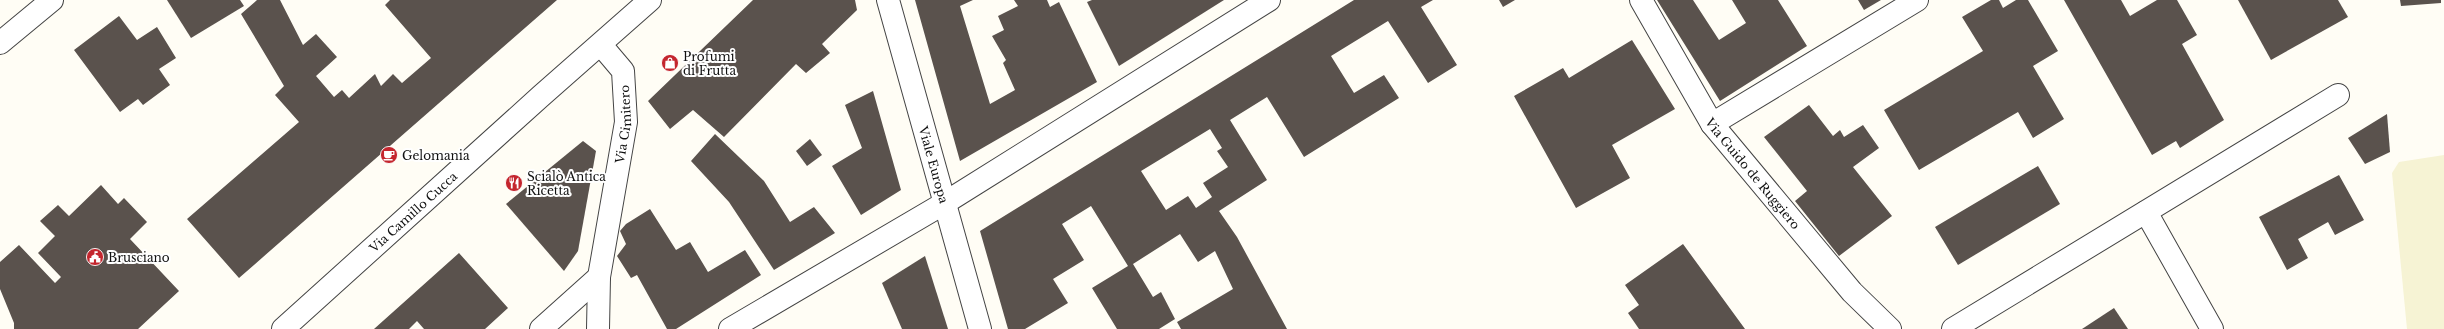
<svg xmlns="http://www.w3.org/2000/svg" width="2444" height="329" font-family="'Libre Baskerville',serif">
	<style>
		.farmland { fill: #f6f3d4 }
		.building { fill: #5a524d; fill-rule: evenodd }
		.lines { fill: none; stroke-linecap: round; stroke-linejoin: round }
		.minor-casing { stroke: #444; stroke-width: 24 }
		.minor { stroke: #fff; stroke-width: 22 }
		.labels { text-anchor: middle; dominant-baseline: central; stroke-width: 4; stroke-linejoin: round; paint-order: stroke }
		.poi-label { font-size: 12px; fill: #111; stroke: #fff; text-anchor: start }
		.street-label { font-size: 12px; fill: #111; stroke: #fff }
	</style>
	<rect width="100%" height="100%" fill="#fffdf5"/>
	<!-- farmland -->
	<path class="farmland" d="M2444,155V329H2407L2392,173L2399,162Z"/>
	<!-- building -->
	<g class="building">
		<path d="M167,0H240L244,6L191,38Z"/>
		<path d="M257,0H280L303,45L316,34L337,57L316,76L334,97L342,90L349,98L375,74L381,86L393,74L402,83L431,58L385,5L390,0H557L239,278L187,219L299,122L275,95L284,86L241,14Z"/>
		<path d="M753,0H855L857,10L822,44L830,53L806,73L796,64L724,137L693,110L670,129L648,101Z"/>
		<path d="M915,0H973L960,6L990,104L1015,90L1003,63L1006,60L992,36L1004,30L998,16L1018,6L1014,0H1047L1050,7L1059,2L1097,82L960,161Z"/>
		<path d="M1092,0H1224L1119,66L1087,2Z"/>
		<path d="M1354,0H1433L1421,7L1457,65L1428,83L1388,21L1331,56L1354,93L1384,75L1399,98L1304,157L1267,97L1230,120L1267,180L1219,211L1237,237L1287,329H1181L1177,322L1233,289L1215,251L1198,262L1180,234L1133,264L1153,297L1161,292L1175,319L1159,329H1117L1092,288L1128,266L1091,206L1062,224L1084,260L1053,279L1068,303L1025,329H1008L980,231ZM1210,129L1222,148L1217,151L1228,167L1203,183L1212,197L1196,208L1188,196L1166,210L1141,171Z"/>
		<path d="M1499,0H1515L1503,7Z"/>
		<path d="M1657,0H1693L1719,40L1746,23L1732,0H1778L1807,46L1720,101Z"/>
		<path d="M1858,0H1881L1864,10Z"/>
		<path d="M1991,0H1999L2003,8L2016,0H2028L2058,51L2033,66L2064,119L2033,138L2018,112L1919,170L1884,110L1983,51L1962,17Z"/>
		<path d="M2064,0H2121L2130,16L2157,0H2177L2197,35L2182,44L2224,120L2180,148L2176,141L2152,155Z"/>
		<path d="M2238,0H2338L2348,17L2271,60Z"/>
		<path d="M2400,0H2441V3L2401,6Z"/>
		<path d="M119,16L137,40L157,27L176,58L159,69L170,85L143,105L138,99L120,112L74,50Z"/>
		<path d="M1632,40L1675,109L1612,145L1630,178L1576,208L1514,96L1563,68L1569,78Z"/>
		<path d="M873,91L901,190L861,215L832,166L862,148L845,105Z"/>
		<path d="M1809,105L1833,136L1840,130L1844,137L1863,125L1879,148L1853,167L1892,216L1839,256L1795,201L1807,191L1764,137Z"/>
		<path d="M2387,114L2390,152L2365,164L2348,138Z"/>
		<path d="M715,134L764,181L790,222L814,207L835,233L774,270L729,202L691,161Z"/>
		<path d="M810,139L822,155L807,166L796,151Z"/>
		<path d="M583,141L596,151L578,251L564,271L506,204Z"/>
		<path d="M2038,166L2060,204L1958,265L1935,227Z"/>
		<path d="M2339,175L2364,220L2335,235L2328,222L2298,239L2308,258L2287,270L2259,217Z"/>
		<path d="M101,185L118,204L124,198L147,222L130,239L179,291L138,329H14V323L0,289V262L19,245L55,283L61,277L38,253L55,236L40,221L58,205L69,216Z"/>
		<path d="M650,209L676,250L690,242L708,272L745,250L761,275L676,329H667L637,275L631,278L617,256L626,244L620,231L626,224Z"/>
		<path d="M1683,244L1745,329H1639L1628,313L1639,305L1625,285Z"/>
		<path d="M459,253L508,308L485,329H424L417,321L409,329H374Z"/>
		<path d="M925,256L948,329H902L882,283Z"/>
		<path d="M2114,308L2128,329H2082Z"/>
	</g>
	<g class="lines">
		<!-- minor casing -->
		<g class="minor-casing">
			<g id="minor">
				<path id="s1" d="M888,0L980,329"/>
				<path id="s2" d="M1641,0L1712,124L1852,292L1890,329"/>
				<path d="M0,43L52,0"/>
				<path d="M1712,124L1917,0"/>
				<path d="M2146,212L2212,329"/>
				<path id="s3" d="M283,329L541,96L650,0"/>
				<path d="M541,329L599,277"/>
				<path id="s4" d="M598,329L599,277L626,122L623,71L601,45"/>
				<path d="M730,329L943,204L1269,0"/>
				<path d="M1953,329L2338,95"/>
			</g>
		</g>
		<!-- minor -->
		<use href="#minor" class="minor"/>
	</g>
	<!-- icons -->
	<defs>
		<g id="shop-disc" transform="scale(0.9)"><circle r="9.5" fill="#c4262e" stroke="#fff"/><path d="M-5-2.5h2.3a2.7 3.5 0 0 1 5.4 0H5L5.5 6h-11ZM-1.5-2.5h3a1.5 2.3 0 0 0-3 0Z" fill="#fff"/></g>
		<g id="cafe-disc" transform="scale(0.9)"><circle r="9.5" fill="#c4262e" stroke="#fff"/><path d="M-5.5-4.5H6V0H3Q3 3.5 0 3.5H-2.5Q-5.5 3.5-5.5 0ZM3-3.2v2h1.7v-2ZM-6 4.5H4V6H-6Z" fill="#fff"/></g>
		<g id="restaurant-disc" transform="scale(0.9)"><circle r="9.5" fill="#c4262e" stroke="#fff"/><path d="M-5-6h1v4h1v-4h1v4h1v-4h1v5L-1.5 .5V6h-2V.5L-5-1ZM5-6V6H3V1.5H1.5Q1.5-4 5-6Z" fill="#fff"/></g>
		<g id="civic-disc" transform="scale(0.9)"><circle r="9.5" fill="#c4262e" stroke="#fff"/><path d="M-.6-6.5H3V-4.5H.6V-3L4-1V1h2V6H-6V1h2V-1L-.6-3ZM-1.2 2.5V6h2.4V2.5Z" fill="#fff"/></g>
	</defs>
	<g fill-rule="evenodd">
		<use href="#shop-disc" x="670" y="63"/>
		<use href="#cafe-disc" x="389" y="155"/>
		<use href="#restaurant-disc" x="514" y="183"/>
		<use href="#civic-disc" x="95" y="257"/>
	</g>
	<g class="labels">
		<!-- poi labels -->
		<g class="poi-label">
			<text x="683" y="56">Profumi<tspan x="683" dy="14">di Frutta</tspan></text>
			<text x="402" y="155">Gelomania</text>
			<text x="527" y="176">Scialò Antica<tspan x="527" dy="14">Ricetta</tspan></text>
			<text x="108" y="257">Brusciano</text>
		</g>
		<!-- street labels -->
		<g class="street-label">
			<text stroke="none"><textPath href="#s4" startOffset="207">Via Cimitero</textPath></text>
			<text stroke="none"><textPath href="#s1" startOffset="171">Viale Europa</textPath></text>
			<text stroke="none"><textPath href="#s2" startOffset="207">Via Guido de Ruggiero</textPath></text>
			<text stroke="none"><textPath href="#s3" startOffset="175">Via Camillo Cucca</textPath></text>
		</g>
	</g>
</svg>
